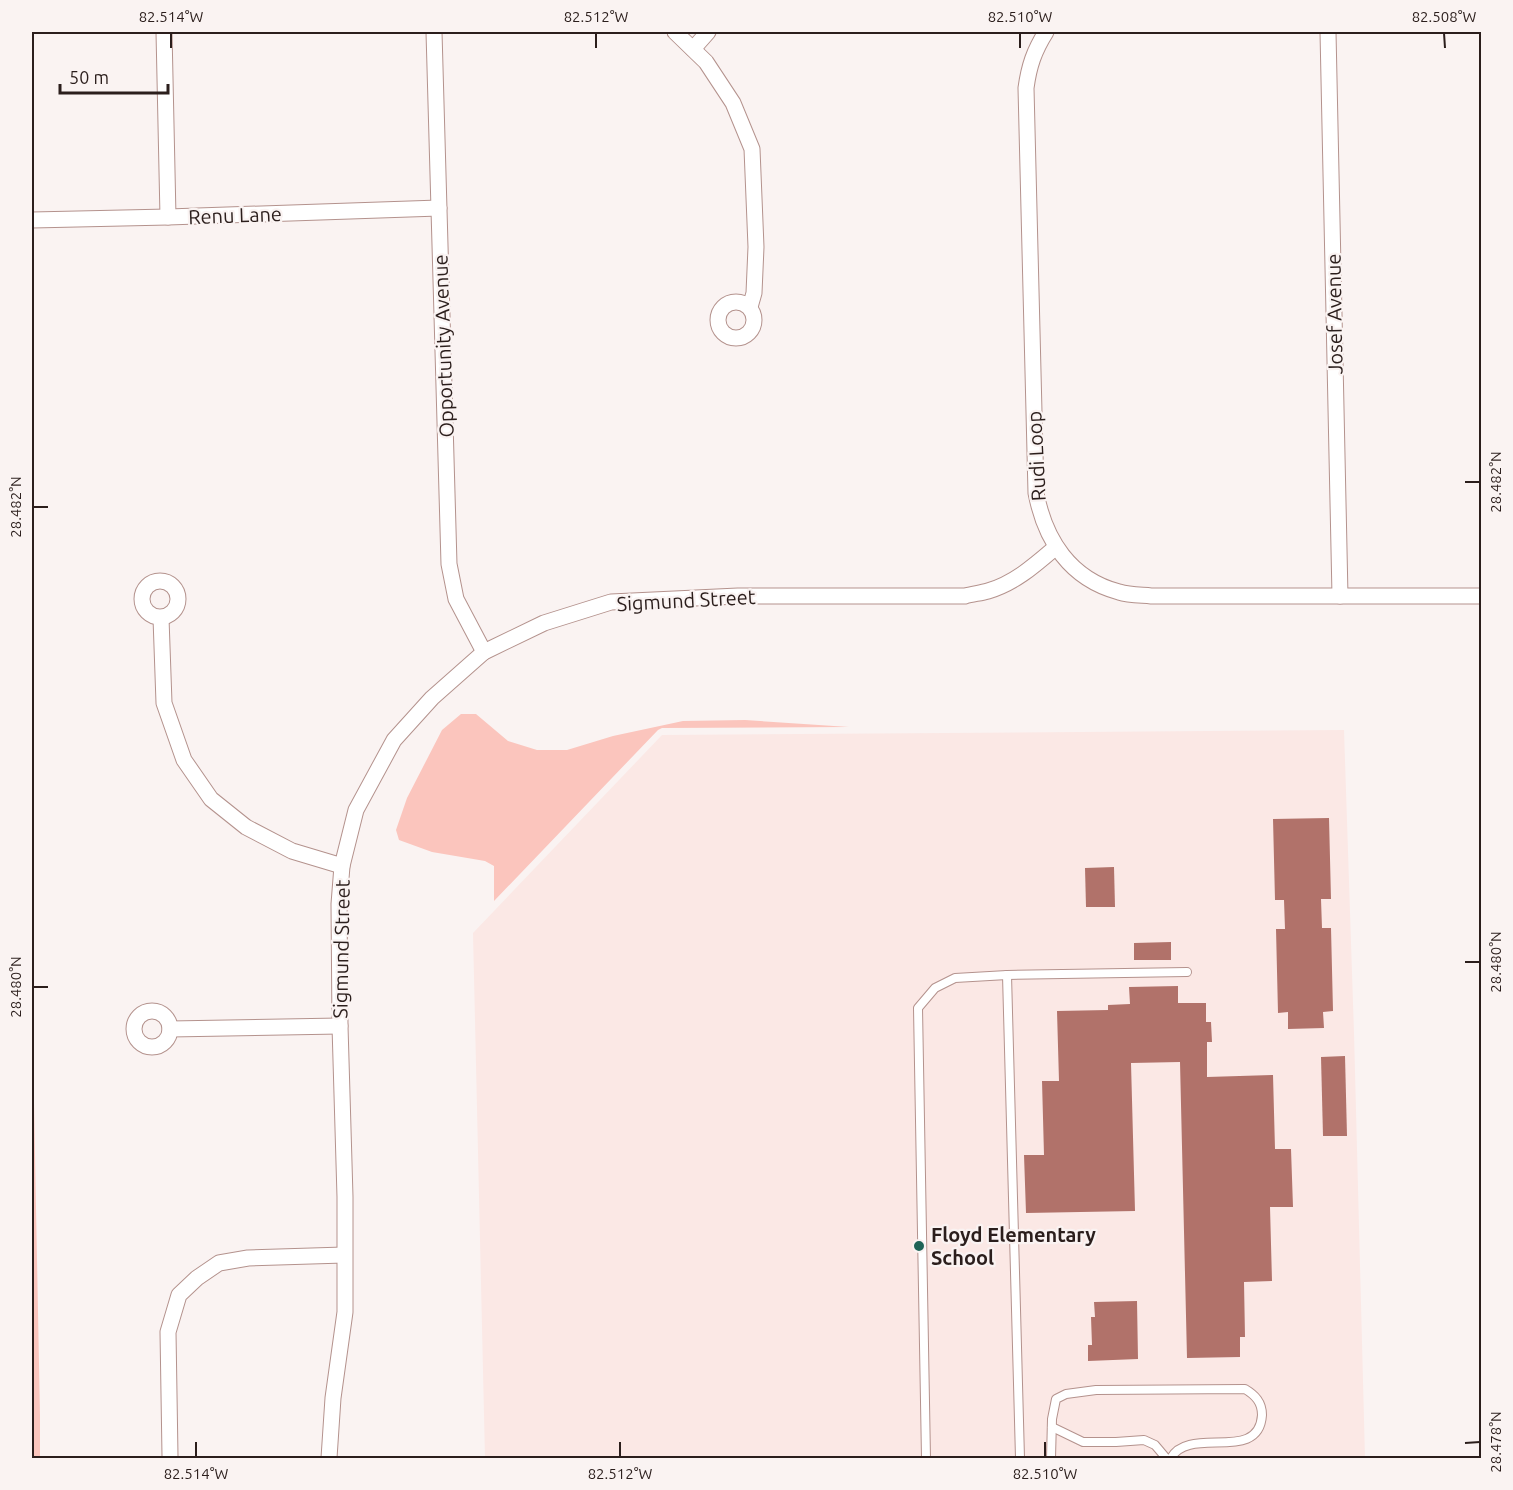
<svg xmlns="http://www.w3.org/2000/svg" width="1513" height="1490" font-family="Ubuntu,sans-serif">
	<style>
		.built { fill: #fbe8e5 }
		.green { fill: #fbc5bd }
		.building { fill: #b1726a }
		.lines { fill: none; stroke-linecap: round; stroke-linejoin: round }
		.lane-casing { stroke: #b4928d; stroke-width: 10 }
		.street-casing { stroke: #b4928d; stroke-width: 17 }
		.lane { stroke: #fff; stroke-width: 8 }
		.street { stroke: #fff; stroke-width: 15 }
		.ticks { fill: none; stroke: #2b1e1c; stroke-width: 2 }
		.poi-dot { fill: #1f6457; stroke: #faf3f2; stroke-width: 2 }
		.labels { text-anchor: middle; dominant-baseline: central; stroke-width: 4.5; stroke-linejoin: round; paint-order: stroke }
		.street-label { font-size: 20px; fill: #2b1e1c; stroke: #faf3f2 }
		.poi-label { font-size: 20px; font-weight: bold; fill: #2b1e1c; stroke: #faf3f2; text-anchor: start }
		.neatline { fill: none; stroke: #2b1e1c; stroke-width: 2 }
		.ticks-label { font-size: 15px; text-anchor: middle; fill: #2b1e1c }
	</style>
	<rect width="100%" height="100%" fill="#faf3f2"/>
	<!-- built -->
	<path class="built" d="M1344,730L1354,1033L1365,1458H485L473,933L662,735Z"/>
	<!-- green -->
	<g class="green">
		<path d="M461,714H476L508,741L537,750H567L613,736L683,721L745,720L849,727L662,728L658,730L494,901V866L485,861L432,852L399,840L396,830L407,798L442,730Z"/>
		<path d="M32,998L40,1416V1458H32Z"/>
	</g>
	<!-- building -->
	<g class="building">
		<path d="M1329,818L1331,899H1321L1322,928H1331L1333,1011L1323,1012L1324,1028L1288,1029V1012L1278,1013L1276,929H1285L1284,900H1275L1273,819Z"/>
		<path d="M1114,867L1115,907H1086L1085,868Z"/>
		<path d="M1171,942V960H1134V943Z"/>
		<path d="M1178,986V1003H1206V1022H1211L1212,1042H1207V1077L1273,1075L1275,1149H1291L1293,1207H1270L1272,1281L1244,1282L1245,1337H1240V1357L1187,1358L1180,1062L1131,1063L1135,1211L1026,1213L1024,1155H1044L1042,1081H1059L1057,1011L1108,1010V1005L1130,1004L1129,987Z"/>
		<path d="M1345,1056L1347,1136H1323L1321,1057Z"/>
		<path d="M1137,1301L1138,1359L1088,1361V1345H1092L1091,1317H1095L1094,1302Z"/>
	</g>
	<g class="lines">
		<!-- lane casing -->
		<g class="lane-casing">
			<g id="lane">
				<path d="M1007,975L1020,1458"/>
				<path d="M1052,1427L1083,1442H1116L1144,1440L1155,1445L1166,1458"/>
				<path d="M926,1458L918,1008L935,988L955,978L1007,975L1187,972"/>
				<path d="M1051,1458L1052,1419L1056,1399L1066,1394L1096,1390L1245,1389C1255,1395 1262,1402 1262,1415C1259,1464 1189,1425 1171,1458"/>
			</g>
		</g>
		<!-- street casing -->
		<g class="street-casing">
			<g id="street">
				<path d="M164,32L168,217"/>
				<path d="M434,32L449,564L456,599L484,652"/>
				<path d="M675,32L706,62L733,103L752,149L756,247L754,293L750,307"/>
				<path d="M1046,32C1034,51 1029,66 1026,88L1036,493C1045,540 1070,579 1119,592C1129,595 1141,595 1151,596H1482"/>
				<path d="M1328,32L1340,596"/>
				<path d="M693,49L708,32"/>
				<path d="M32,220L168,217L439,208"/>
				<circle cx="736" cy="320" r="18"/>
				<circle cx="160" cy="599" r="18"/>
				<path d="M161,618L164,703L184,760L211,799L246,827L292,851L342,866"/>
				<circle cx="152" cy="1029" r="18"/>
				<path d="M170,1029L340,1026"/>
				<path d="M170,1456L168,1332L179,1295L197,1278L219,1263L248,1258L344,1255"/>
				<path d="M329,1458L333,1398L345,1312V1197L340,1026L339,904L342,866L356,810L394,740L432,698L484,652L544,623L611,602L738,596H965C972,594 981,593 988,591C1015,583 1035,565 1056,547"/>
			</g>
		</g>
		<!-- lane -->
		<use href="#lane" class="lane"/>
		<!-- street -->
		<use href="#street" class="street"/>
	</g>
	<!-- ticks -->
	<path class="ticks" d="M171,33V48M596,33V48M1020,33V48M1444,33L1445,48M1465,482H1480M33,507H48M1465,962H1480M33,987H48M196,1442V1457M620,1442V1457M1045,1442V1457M1465,1443L1480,1442"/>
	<!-- markers -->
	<circle class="poi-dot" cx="919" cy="1246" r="6"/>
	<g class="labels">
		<!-- street labels -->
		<g class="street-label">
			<text transform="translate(235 215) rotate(-2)">Renu Lane</text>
			<text transform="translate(1334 314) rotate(-91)">Josef Avenue</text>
			<text transform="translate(443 346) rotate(-92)">Opportunity Avenue</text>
			<text transform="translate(1036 456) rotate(-93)">Rudi Loop</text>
			<text transform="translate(686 600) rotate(-3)">Sigmund Street</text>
			<text transform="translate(341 949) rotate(-89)">Sigmund Street</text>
		</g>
		<!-- poi labels -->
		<g class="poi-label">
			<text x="931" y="1234">Floyd Elementary<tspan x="931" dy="23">School</tspan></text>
		</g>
	</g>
	<!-- border -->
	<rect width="1513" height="1490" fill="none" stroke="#faf3f2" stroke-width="66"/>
	<!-- scale -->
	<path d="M60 84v9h108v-9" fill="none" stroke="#2b1e1c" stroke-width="3"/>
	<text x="69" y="84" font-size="18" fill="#2b1e1c" stroke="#faf3f2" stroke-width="4.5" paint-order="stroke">50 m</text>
	<rect x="33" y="33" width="1447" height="1424" class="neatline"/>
	<g class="ticks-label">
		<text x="171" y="22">82.514°W</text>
		<text x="596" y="22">82.512°W</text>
		<text x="1020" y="22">82.510°W</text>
		<text x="1444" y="22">82.508°W</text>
		<text transform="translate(1496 482) rotate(-90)" y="5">28.482°N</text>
		<text transform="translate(16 507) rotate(-90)" y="5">28.482°N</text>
		<text transform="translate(1496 962) rotate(-90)" y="5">28.480°N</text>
		<text transform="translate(16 987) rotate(-90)" y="5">28.480°N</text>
		<text transform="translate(1496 1442) rotate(-90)" y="5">28.478°N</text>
		<text x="196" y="1479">82.514°W</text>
		<text x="620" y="1479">82.512°W</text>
		<text x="1045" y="1479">82.510°W</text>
	</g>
</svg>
